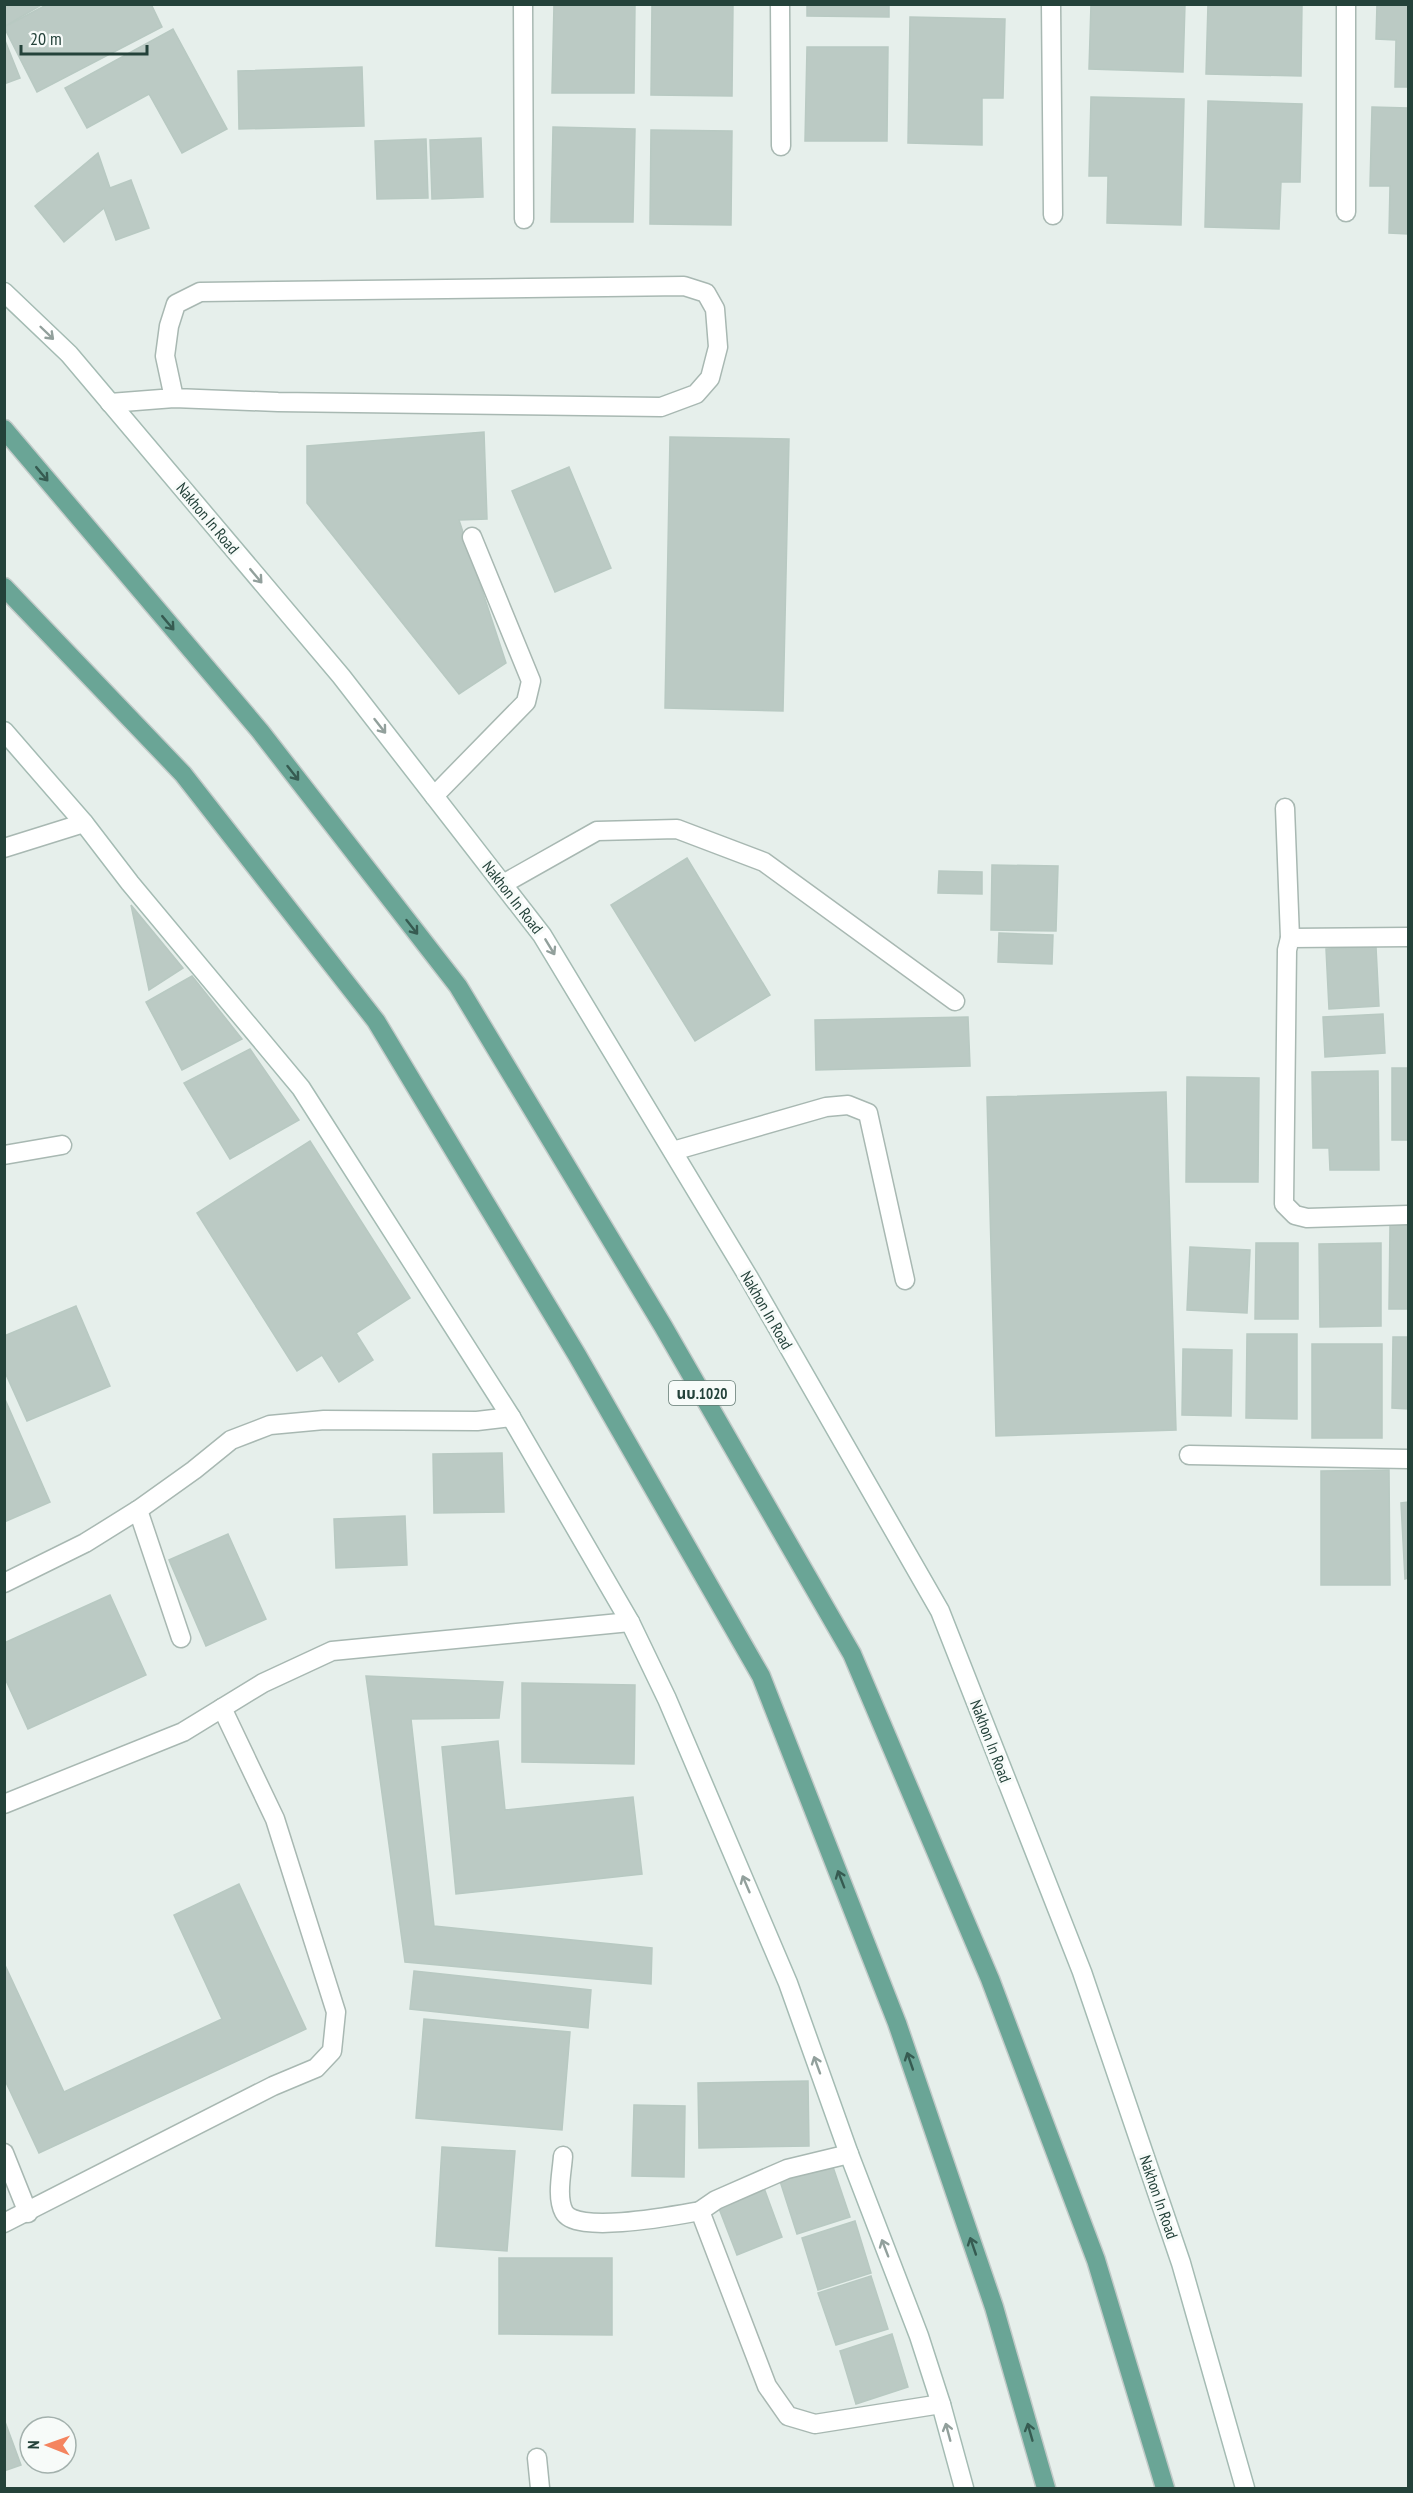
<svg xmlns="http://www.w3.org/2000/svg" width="1413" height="2493" font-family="'PT Sans Narrow','Noto Sans Thai',sans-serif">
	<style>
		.building { fill: #bbcac4; stroke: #b8c9c2; stroke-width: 1.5 }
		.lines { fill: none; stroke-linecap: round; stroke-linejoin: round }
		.lane-casing { stroke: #a8b8b2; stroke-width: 21 }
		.street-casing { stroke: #a8b8b2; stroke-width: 21 }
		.secondary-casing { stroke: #a4bbb3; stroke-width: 21 }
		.primary-casing { stroke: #c2cac8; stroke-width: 21 }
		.lane { stroke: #fff; stroke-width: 18 }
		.street { stroke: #fff; stroke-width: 18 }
		.secondary { stroke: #fff; stroke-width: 18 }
		.primary { stroke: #6aa596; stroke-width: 18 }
		.oneway { stroke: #92a09c }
		.oneway2 { stroke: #365b51 }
		.labels { text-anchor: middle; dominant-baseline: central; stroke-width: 6; stroke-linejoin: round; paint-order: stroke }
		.shield { fill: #f7fbf9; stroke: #637a73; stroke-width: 1.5 }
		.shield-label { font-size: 15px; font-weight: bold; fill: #24423a }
		.street-label { font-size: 16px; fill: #24423a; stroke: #f7fbf9 }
	</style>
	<rect width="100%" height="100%" fill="#e6efeb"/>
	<!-- building -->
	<g class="building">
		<path d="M4,4H43L4,27Z"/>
		<path d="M48,4H151L162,27L37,92L4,27Z"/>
		<path d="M554,4H635L634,93H552Z"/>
		<path d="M652,4H733L732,96L651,95Z"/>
		<path d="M807,4H889V17L807,16Z"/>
		<path d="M1091,4H1185L1183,72L1089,69Z"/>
		<path d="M1208,4H1302L1301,76L1206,74Z"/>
		<path d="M1377,4H1408V87H1395L1396,40L1376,39Z"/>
		<path d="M910,17L1005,19L1003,98H982V145L908,143Z"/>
		<path d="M173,29L227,129L182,153L149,94L87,128L65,88Z"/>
		<path d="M4,38L20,78L4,84Z"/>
		<path d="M807,47H888L887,141H805Z"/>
		<path d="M362,67L364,126L239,129L238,71Z"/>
		<path d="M1091,97L1184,99L1181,225L1107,223L1108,176H1089Z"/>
		<path d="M1208,101L1302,104L1300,182H1281L1279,229L1205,227Z"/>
		<path d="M1372,107L1408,108V234L1389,233L1390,186H1370Z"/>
		<path d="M553,127L635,129L633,222H551Z"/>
		<path d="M651,130L732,131L731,225L650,224Z"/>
		<path d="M481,138L483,197L432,199L430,140Z"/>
		<path d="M426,139L428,198L377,199L375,141Z"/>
		<path d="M98,153L110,188L131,180L149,228L116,240L104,208L64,242L35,206Z"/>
		<path d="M484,432L487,519L459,520L506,663L459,694L307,503V446Z"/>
		<path d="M670,437L789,439L783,711L665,708Z"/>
		<path d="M569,467L611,568L555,592L512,491Z"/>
		<path d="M687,858L770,995L695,1041L611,905Z"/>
		<path d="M992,865L1058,866L1056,931L991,930Z"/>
		<path d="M939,871L982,872V894L938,893Z"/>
		<path d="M131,905L183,968L149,990Z"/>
		<path d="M999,933L1053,935L1052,964L998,962Z"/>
		<path d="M1376,947L1379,1006L1329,1009L1326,949Z"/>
		<path d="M192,976L242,1039L182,1070L146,1002Z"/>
		<path d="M1383,1014L1385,1053L1325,1057L1323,1017Z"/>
		<path d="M968,1017L970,1066L816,1070L815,1020Z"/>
		<path d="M250,1049L299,1120L230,1159L184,1083Z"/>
		<rect x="1392" y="1068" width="16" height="72"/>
		<path d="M1378,1071L1379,1170H1330L1329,1148H1313L1312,1072Z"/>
		<path d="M1187,1077L1259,1078L1258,1182H1186Z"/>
		<path d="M1166,1092L1176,1430L996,1436L987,1097Z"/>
		<path d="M310,1141L410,1298L356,1333L373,1360L339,1382L322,1355L297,1371L197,1213Z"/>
		<path d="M1390,1225H1408V1309H1389Z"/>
		<path d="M1256,1243H1298V1319H1255Z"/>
		<path d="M1381,1243V1326L1320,1327L1319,1244Z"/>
		<path d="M1190,1247L1250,1250L1247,1313L1187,1310Z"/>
		<path d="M76,1306L110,1386L27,1421L4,1370V1336Z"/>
		<path d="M1247,1334H1297V1419L1246,1418Z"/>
		<path d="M1393,1337H1408V1409L1392,1408Z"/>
		<rect x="1312" y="1344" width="70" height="94"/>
		<path d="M1183,1349L1232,1350L1231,1416L1182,1415Z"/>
		<path d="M4,1397L50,1502L4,1522Z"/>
		<path d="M502,1453L504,1512L434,1513L433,1454Z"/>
		<path d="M1389,1470L1390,1585H1321V1471Z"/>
		<path d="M1408,1502V1578L1405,1579L1401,1503Z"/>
		<path d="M405,1516L407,1565L336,1568L334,1519Z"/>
		<path d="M228,1534L266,1619L206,1646L169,1560Z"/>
		<path d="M110,1595L146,1675L28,1729L4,1676V1643Z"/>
		<path d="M366,1676L503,1682L499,1718L411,1719L434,1926L652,1948L651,1984L405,1962Z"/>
		<path d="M522,1683L635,1685L634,1764L522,1762Z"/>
		<path d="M498,1741L505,1810L633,1797L642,1874L456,1894L442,1747Z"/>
		<path d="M239,1884L306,2029L39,2153L4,2078V1963L64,2092L222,2019L174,1915Z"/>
		<path d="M414,1971L591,1990L588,2028L410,2009Z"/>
		<path d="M424,2019L570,2032L562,2130L416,2118Z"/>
		<path d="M808,2081L809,2146L699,2148L698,2083Z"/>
		<path d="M634,2105L685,2106L684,2177L632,2176Z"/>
		<path d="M442,2147L515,2151L507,2251L436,2246Z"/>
		<path d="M832,2164L850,2217L797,2234L780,2181Z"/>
		<path d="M764,2188L782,2237L737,2255L718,2206Z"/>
		<path d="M855,2221L871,2273L818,2290L802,2238Z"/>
		<path d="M499,2258H612V2335L499,2334Z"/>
		<path d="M871,2276L888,2329L836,2345L818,2293Z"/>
		<path d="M892,2334L908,2387L856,2404L840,2351Z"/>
		<path d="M4,2419L21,2465L4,2471Z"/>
	</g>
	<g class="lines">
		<!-- lane casing -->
		<g class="lane-casing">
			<g id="lane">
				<path d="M110,403L174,398L278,402L661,407L696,394L710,378L718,347L715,309L706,293L684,286L200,292L176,304L169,326L165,356L174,398"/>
				<path d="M434,796L526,702L531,681L472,537"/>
				<path d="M4,848L84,823"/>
				<path d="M503,884L597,831L677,829L764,862L955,1001"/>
				<path d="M673,1151L826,1107L848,1105L868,1113L905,1280"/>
				<path d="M4,1155L62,1145"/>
				<path d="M138,1510L181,1638"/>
				<path d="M4,1583L85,1543L138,1510L194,1470L231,1440L270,1425L324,1420L477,1421L511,1417"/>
				<path d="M4,1804L183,1732L263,1683L332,1651L630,1622"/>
				<path d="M4,2153L28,2213"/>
				<path d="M4,2223L273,2086L316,2068L332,2051L336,2012L275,1819L222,1708"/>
			</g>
		</g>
		<!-- street casing -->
		<g class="street-casing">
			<g id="street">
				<path d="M523,4L524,219"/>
				<path d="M780,4L781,146"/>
				<path d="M1051,4L1053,215"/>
				<path d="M1346,4V212"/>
				<path d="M1285,808L1290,938"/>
				<path d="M1408,937L1290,938L1287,950L1284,1204L1295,1215L1307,1218L1408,1215"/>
				<path d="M1189,1455L1408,1459"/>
				<path d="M849,2154L787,2169L716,2200L700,2211L767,2386L788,2416L815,2424L941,2404"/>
				<path d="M563,2156C562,2172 556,2197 564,2212C576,2235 677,2215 700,2211"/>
				<path d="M537,2458L540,2488"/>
			</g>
		</g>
		<!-- secondary casing -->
		<g class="secondary-casing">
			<g id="secondary">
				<path d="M4,292L69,354L341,676L542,935L749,1278L940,1611L1082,1972L1181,2263L1245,2488"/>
				<path d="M4,731L84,823L130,883L301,1088L511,1417L630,1622L667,1699L788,1983L849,2154L919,2336L941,2404L964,2488"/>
			</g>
		</g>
		<!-- primary casing -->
		<g class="primary-casing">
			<g id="primary">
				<path d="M4,429L260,731L458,986L663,1326L852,1654L990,1979L1096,2260L1165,2488"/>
				<path d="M4,587L183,774L376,1021L577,1355L761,1676L897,2023L994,2307L1046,2488"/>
			</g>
		</g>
		<!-- lane -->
		<use href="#lane" class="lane"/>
		<!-- street -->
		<use href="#street" class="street"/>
		<!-- secondary -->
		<use href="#secondary" class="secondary"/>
		<!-- primary -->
		<use href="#primary" class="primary"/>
	</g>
	<!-- one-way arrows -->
	<defs><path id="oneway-shaft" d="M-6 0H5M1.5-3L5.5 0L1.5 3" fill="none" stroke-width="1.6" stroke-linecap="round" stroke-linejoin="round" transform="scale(1.5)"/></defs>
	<g class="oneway">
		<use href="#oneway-shaft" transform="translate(47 333) rotate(44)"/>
		<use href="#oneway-shaft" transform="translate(256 576) rotate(50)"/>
		<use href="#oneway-shaft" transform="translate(380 726) rotate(52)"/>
		<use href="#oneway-shaft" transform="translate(550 947) rotate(59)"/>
		<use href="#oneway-shaft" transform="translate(746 1884) rotate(-113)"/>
		<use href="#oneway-shaft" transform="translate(817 2065) rotate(-110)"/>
		<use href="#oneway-shaft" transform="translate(885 2248) rotate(-111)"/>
		<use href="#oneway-shaft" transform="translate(948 2432) rotate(-105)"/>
	</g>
	<g class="oneway2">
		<use href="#oneway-shaft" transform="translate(42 474) rotate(50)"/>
		<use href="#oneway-shaft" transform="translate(168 623) rotate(50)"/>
		<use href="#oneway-shaft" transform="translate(293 773) rotate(52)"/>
		<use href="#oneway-shaft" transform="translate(412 927) rotate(52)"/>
		<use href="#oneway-shaft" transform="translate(841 1879) rotate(-111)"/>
		<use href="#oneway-shaft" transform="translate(910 2061) rotate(-109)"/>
		<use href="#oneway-shaft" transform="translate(973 2246) rotate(-109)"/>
		<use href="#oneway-shaft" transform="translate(1030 2432) rotate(-106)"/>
	</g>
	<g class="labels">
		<!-- shield labels -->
		<rect class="shield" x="669" y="1381" width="66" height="24" rx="4.5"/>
		<g class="shield-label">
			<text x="702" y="1393">นบ.1020</text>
		</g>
		<!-- street labels -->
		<g class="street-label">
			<text transform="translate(208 518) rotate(50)">Nakhon In Road</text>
			<text transform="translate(513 897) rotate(52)">Nakhon In Road</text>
			<text transform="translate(767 1310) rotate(60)">Nakhon In Road</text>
			<text transform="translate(991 1741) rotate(69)">Nakhon In Road</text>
			<text transform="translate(1159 2197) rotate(71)">Nakhon In Road</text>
		</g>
	</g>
	<!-- border -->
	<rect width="1413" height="2493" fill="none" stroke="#24423a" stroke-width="12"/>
	<!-- north arrow -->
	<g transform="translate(48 2445) rotate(271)"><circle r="28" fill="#f7fbf9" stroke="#a3b1ad" stroke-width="1.5"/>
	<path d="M0-4.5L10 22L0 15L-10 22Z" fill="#f4845f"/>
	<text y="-9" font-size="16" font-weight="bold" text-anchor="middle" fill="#24423a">N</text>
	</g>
	<!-- scale -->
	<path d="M21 45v9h126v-9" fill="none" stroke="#24423a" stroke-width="3"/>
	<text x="30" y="45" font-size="18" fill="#24423a" stroke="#f7fbf9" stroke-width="4.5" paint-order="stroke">20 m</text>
</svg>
